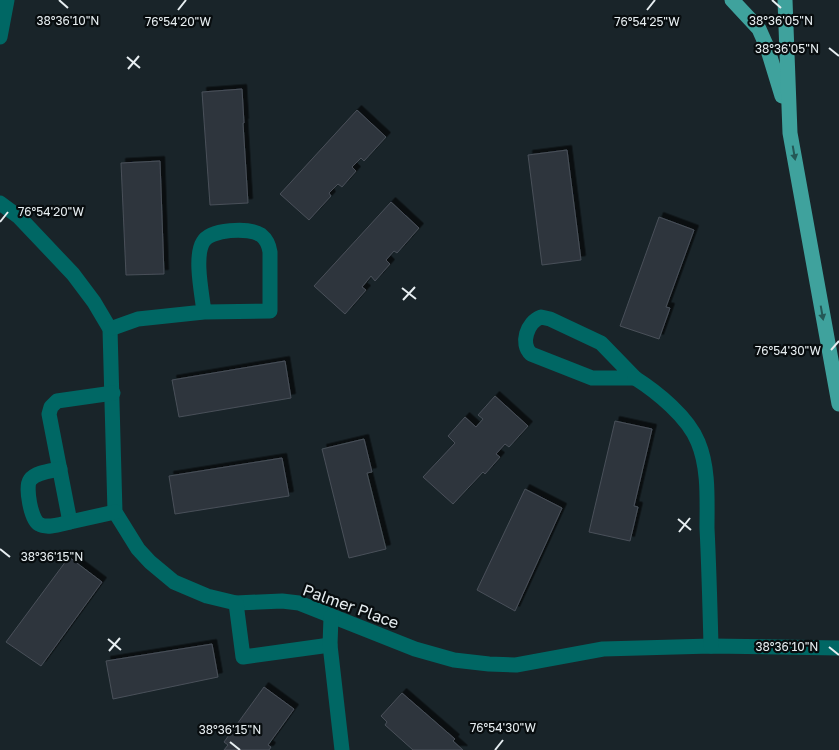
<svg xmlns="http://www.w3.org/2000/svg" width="839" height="750" font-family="'Golos Text',sans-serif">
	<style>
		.building { fill: #2f353e; stroke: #495059; filter: url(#shadow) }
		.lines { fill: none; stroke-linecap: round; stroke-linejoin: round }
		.minor { stroke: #006764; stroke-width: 15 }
		.major { stroke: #3fa29d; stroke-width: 15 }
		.oneway { fill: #245856 }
		.ticks { fill: none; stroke: #e7eef1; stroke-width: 2 }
		.labels { text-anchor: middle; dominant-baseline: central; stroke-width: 4.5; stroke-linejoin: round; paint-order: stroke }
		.street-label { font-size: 16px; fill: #e7eef1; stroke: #080d0f }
		.ticks-label { font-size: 12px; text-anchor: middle; fill: #e7eef1; stroke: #080d0f; stroke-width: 4.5; stroke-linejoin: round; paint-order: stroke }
	</style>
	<defs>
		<filter id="shadow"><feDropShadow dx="4.5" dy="-4.5" stdDeviation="0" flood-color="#0009"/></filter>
	</defs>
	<rect width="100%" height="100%" fill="#192429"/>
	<!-- building -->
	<g class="building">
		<path d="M242,89L244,123H243L248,203L210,205L202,92Z"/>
		<path d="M357,110L386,137L364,161L361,158L352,167L356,171L342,187L338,184L329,193L331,196L309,220L280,194Z"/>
		<path d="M567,150L581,260L542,265L528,155Z"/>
		<path d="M160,161L164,274L126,275L121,163Z"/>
		<path d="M391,202L419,228L397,253L394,251L386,260L390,264L375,281L371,276L362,287L366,290L345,314L314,286Z"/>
		<path d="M659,217L694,230L666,307L670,308L659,339L620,326Z"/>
		<path d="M285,361L291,398L179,417L172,380Z"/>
		<path d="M495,396L528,426L509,447L505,444L496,454L500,457L485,474L483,472L453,504L423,477L455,443L448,436L465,417L476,427L483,419L478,415Z"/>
		<path d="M615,421L652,429L634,506L638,507L630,541L589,532Z"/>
		<path d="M364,439L372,472L367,473L386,549L349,558L322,449Z"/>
		<path d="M282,458L289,496L175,514L169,476Z"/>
		<path d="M525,489L562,508L515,611L477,590Z"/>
		<path d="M69,557L102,582L41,666L6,642Z"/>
		<path d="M212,644L218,677L113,699L106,661Z"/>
		<path d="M264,687L294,709L268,745L271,747L269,750H224L228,745L224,742Z"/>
		<path d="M402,693L455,739L453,741L463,750H413L385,725L387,722L381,716Z"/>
	</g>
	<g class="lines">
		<!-- minor -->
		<g class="minor">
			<path d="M0,37L7,0"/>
			<path d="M0,203L19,217L73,274L94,302L110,329L115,512L138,549L150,562L174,582L207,596L236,603L282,601L299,603L415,649L454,660L489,664L516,665L603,649L711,646L839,648"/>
			<path d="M541,317L550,319L601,343L635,378H592L531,354C520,344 527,322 541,317Z"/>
			<path d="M110,329L138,319L204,312L270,311V252C269,245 266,239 261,235C249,227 210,229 203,242C194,257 202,294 204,312"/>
			<path d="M635,378C657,392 688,417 698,442C709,468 707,500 707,528C709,568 710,607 711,646"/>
			<path d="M113,393L57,401L51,407L49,414L70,522L115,512"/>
			<path d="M60,469C51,471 36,472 30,480C25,487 31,520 39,524C47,529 61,524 70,522"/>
			<path d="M236,603L243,657L330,645"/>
			<path d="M331,617L330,645L342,750"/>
		</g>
		<!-- major -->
		<g class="major">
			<path d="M732,0L759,29L767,47L782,96"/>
			<path d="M785,0L790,133L839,404"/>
		</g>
	</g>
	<!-- one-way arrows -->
	<defs><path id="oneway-solid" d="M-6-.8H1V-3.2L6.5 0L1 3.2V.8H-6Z" transform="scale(1.25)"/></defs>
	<g class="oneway">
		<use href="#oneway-solid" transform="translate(794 153) rotate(80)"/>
		<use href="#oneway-solid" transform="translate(822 313) rotate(80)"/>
	</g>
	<!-- ticks -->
	<path class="ticks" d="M59,0L68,8M772,0L781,8M178,10L186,0M647,10L655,0M829,48L839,56M127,57L140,68M128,69L139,56M0,222L8,212M402,288L416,299M403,300L415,287M831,350L839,341M678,519L691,530M679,532L690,518M0,549L10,557M108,639L121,650M829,647L839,655M109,651L120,638M230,742L240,750M495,750L503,740"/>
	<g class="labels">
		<!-- street labels -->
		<g class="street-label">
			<text transform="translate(351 606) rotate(20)">Palmer Place</text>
		</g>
	</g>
	<g class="ticks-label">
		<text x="68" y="25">38°36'10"N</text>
		<text x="781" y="25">38°36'05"N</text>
		<text x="178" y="26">76°54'20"W</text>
		<text x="647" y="26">76°54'25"W</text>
		<text x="787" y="53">38°36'05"N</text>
		<text x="51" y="216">76°54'20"W</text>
		<text x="788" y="355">76°54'30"W</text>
		<text x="52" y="561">38°36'15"N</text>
		<text x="787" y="651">38°36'10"N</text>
		<text x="503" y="732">76°54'30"W</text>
		<text x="230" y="734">38°36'15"N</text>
	</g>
</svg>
